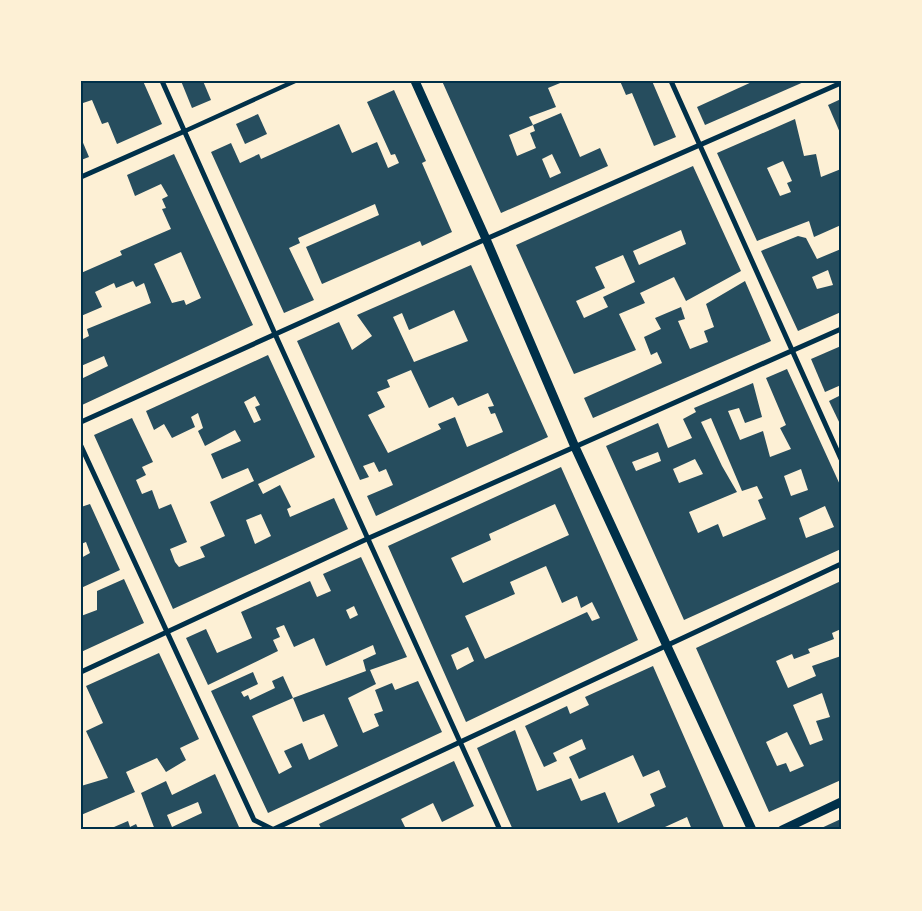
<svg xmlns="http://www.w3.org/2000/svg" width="922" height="911" font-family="Ubuntu,sans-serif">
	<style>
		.building { fill: #264d5e; fill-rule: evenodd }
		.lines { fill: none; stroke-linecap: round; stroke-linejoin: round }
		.pedestrian { stroke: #003049; stroke-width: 4.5 }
		.minor { stroke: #003049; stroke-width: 5 }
		.tertiary { stroke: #003049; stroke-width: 9 }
		.neatline { fill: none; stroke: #003049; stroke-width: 2 }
	</style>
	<rect width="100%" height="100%" fill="#fdf0d5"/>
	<!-- building -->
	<g class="building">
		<path d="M81,81H143L162,124L117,144L108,122L102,124L92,100L83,103L81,99Z"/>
		<path d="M181,81H203L211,100L192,108Z"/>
		<path d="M442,81H565L548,88L556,107L529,117L533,125L509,135L517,156L536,148L530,133L535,131L533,125L561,113L580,157L600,148L608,166L501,213ZM552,154L561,173L550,178L542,159Z"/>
		<path d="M620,81H652L676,137L654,146L632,93L626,95Z"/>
		<path d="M754,81H806L705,125L697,107Z"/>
		<path d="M394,90L426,161L422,163L452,232L422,246L420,241L322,284L306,247L379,215L375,204L298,238L300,243L289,248L314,300L284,313L211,152L231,143L240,163L259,154L261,159L339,124L352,153L377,142L388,168L399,163L395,154L391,155L367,102Z"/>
		<path d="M841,99V135L828,105Z"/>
		<path d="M258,114L267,134L245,144L236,124Z"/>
		<path d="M795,119L804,156L816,154L821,177L841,169V225L814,237L809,221L757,241L717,153ZM783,161L792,181L787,183L791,192L780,196L767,168Z"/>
		<path d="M81,138L89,157L81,160Z"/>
		<path d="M174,154L253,325L82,405L81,379L108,366L104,356L81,366V340L89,336L87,329L151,303L144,283L136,287L133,281L116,288L114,283L95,292L102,307L81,316V273L122,255L120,251L171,229L162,209L166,208L162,199L168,196L161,184L135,196L127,175ZM181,252L201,298L186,305L184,300L172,303L154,264Z"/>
		<path d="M693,166L741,271L686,301L674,277L640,293L645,303L619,314L636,350L574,374L516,245ZM681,230L686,244L639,265L633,251ZM623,255L635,282L603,297L608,307L584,318L576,301L605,288L595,267Z"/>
		<path d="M798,236L806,238L817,259L841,249V312L798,331L761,251ZM828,270L833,285L817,289L812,277Z"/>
		<path d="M471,265L548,437L376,516L367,496L393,485L386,469L379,472L374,462L363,466L369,477L360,480L297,341L339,322L352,350L372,336L357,315ZM454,310L468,341L414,362L393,317L402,313L409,330ZM411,370L429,408L453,397L458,406L488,393L494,406L488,407L491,414L495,413L503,432L467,447L455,417L438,424L441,429L388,453L368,415L385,407L377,392L390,387L387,380Z"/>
		<path d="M745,281L771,341L593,418L584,398L662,363L657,352L651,355L644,337L661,329L655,318L681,307L685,319L678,321L690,349L708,342L704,331L714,327L706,304Z"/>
		<path d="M841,346V385L825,392L811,359Z"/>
		<path d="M268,355L315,457L258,484L263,494L280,485L291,507L287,509L290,517L334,498L348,529L173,609L94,435L132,418L153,462L142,467L146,475L136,480L142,494L152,490L159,509L171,504L187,542L170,549L175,562L179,567L205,557L200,547L225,536L210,502L254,481L248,468L222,479L211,454L241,441L235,430L205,446L198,431L203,428L198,413L191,417L195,427L172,438L164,424L154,430L146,411ZM255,396L260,405L255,407L261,420L254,423L244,402ZM261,514L271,536L255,544L246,520Z"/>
		<path d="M787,369L841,487V549L684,620L606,446L658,423L668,448L692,438L683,419L696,412L694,408L753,383L762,417L745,423L739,408L728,411L740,440L763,431L770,457L791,449L780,428L786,425L766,378ZM711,418L742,491L757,486L763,498L758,500L766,519L723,537L718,524L698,533L689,512L737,492L722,466L701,422ZM658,452L661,461L636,471L632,462ZM695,459L703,474L679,483L673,469ZM801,469L808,490L791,496L784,476ZM825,506L834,527L806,538L799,518Z"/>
		<path d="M841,395V426L829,401Z"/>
		<path d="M561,467L638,640L466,722L388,546ZM555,504L569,535L463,583L451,558L491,540L489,534ZM546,566L562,603L577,596L581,608L592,602L600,618L592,621L587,612L485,659L465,616L515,594L510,582ZM468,647L474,661L457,670L451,655Z"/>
		<path d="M90,504L120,570L81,588V558L90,553L86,542L81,544V507Z"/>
		<path d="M361,557L407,657L370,670L376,684L348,698L363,733L379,726L374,714L383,711L375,690L392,683L395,690L418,681L442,732L268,813L211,691L253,672L258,684L241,692L244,697L248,695L250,700L275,688L272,681L283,676L293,698L366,671L363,660L376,654L373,645L326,666L314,638L294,647L284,625L276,628L280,637L273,640L278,651L208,685L186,638L206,629L217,653L252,638L241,612L310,581L317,597L331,591L323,574ZM354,606L358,615L350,619L346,610ZM293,698L303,722L324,714L338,746L309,760L302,743L284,751L292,767L279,774L252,716Z"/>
		<path d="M124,579L144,623L81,652V616L97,610V591Z"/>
		<path d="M841,581V629L832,633L834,639L808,649L810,653L794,659L792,654L776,661L788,688L816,676L812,666L841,656V687H839L841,692V780L769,812L696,648ZM822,693L830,717L816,721L823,740L810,745L793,705ZM787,732L804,766L790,772L786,763L777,766L766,742Z"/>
		<path d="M159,653L199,739L180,748L186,760L166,772L157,758L126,772L135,792L81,815V786L108,778L86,731L103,723L86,686Z"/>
		<path d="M653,666L725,830H692L687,817L665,827L666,830H513L477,748L515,730L537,791L571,778L581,801L605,792L618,823L655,806L650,794L666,787L659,770L643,777L633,755L579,779L569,757L586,749L582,739L553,753L557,761L544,767L525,726L567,706L570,714L589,705L585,697Z"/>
		<path d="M454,761L474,806L442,822L433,803L401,819L406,829L405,830H322L319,824Z"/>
		<path d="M215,774L239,827L233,830H155L141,793L166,781L172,795ZM198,802L202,813L172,827L167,815Z"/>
		<path d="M841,819V830H817Z"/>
		<path d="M128,821L130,827L136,824L139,830H116L114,827Z"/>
	</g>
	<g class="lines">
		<!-- pedestrian -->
		<path class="pedestrian" d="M185,131L295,81"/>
		<!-- minor -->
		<g class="minor">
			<path d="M162,81L275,334L500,830"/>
			<path d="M671,81L841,459"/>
			<path d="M81,177L185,131"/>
			<path d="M81,422L486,239L841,83"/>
			<path d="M81,446L254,820L274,830"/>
			<path d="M81,672L369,538L841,329"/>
			<path d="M272,830L841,564"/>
		</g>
		<!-- tertiary -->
		<g class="tertiary">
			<path d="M415,81L486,239L575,447L752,830"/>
			<path d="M782,830L841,802"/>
		</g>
	</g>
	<!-- border -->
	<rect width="922" height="911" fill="none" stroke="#fdf0d5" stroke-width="165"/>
	<rect x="82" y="82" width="758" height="746" class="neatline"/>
</svg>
